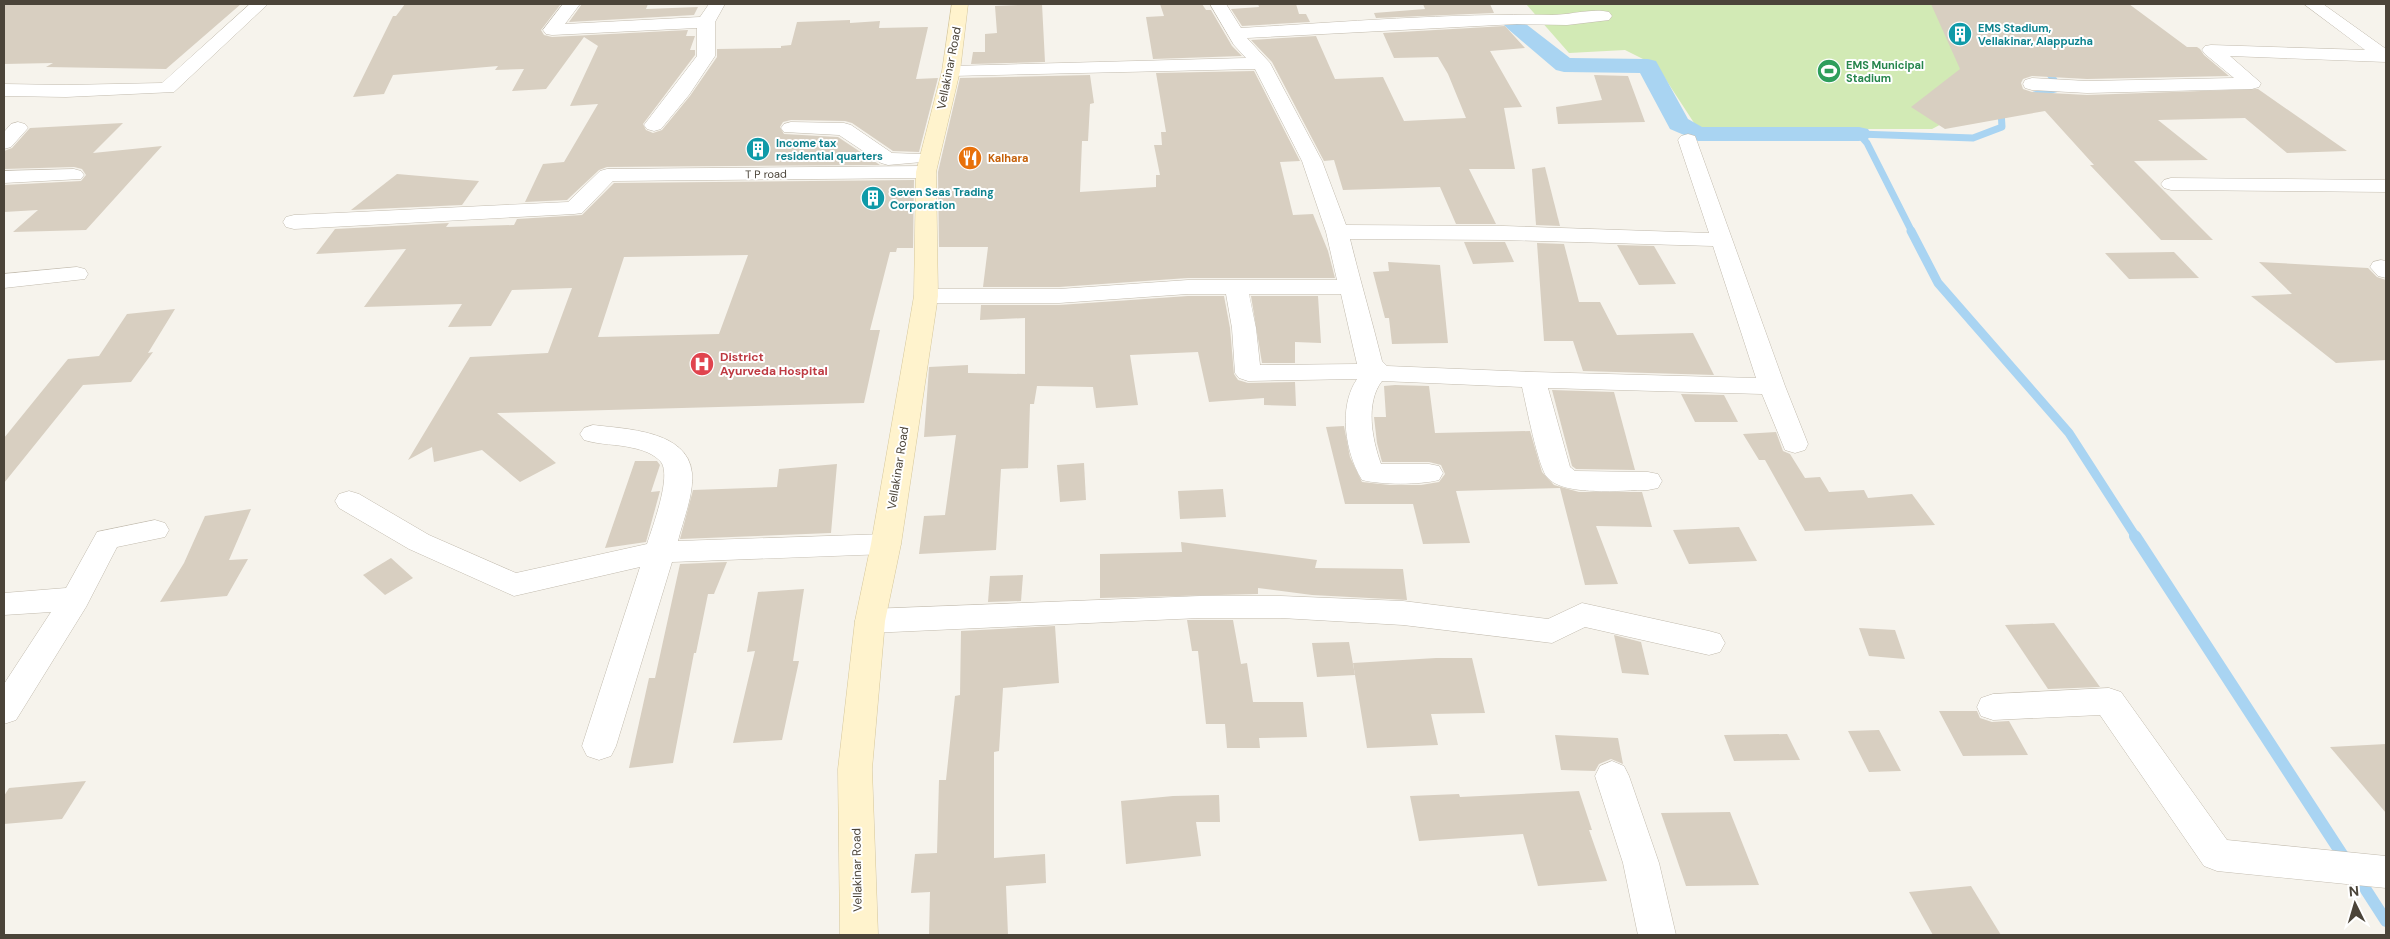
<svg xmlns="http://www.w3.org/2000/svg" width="2390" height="939" font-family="'DM Sans',sans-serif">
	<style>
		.green { fill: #d2eab5 }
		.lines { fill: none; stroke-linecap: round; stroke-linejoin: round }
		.stream-far2 { stroke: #a9d4f2; stroke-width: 7 }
		.stream-far1 { stroke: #a9d4f2; stroke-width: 9 }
		.stream { stroke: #a9d4f2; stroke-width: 12 }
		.canal { fill: #a9d4f2; fill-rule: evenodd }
		.building { fill: #d8cfc1; fill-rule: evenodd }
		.minor-casing { stroke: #c2bbae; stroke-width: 1 }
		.secondary-casing { stroke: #d6c79b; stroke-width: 1 }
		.minor { fill: #fff; fill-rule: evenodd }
		.secondary { fill: #fff3cd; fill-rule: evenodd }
		.labels { text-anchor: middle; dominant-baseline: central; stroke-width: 4; stroke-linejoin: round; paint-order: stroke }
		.far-culture-label { font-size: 11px; font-weight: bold; fill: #0d838f; stroke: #fff; text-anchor: start }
		.far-leisure-label { font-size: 11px; font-weight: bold; fill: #27864d; stroke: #fff; text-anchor: start }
		.far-food-label { font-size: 11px; font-weight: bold; fill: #c56008; stroke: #fff; text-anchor: start }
		.far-street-label { font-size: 11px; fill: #4b4439; stroke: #fff }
		.street-label { font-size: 12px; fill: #4b4439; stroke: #fff }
		.health-label { font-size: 12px; font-weight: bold; fill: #be3a42; stroke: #fff; text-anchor: start }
	</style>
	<rect width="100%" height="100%" fill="#f6f3ec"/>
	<!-- green -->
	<path class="green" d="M1526,4H1970L2006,90L1932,129H1698L1657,66L1625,50L1569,53Z"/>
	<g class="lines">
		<!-- stream-far2 -->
		<g class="stream-far2">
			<path d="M2031,96L2059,88L2044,65"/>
			<path d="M1859,134L1867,143L1912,232"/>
			<path d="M1859,134L1973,138L2002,127L2001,111L1998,108"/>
		</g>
		<!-- stream-far1 -->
		<path class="stream-far1" d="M1911,231L1938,283L2069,433L2136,537"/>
		<!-- stream -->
		<g class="stream">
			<path d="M2135,536L2347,862"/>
			<path d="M2357,876L2386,921"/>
		</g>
		<!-- canal -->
		<path class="canal" d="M1515,19L1522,21L1570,58L1648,59L1656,61L1688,119L1702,127H1859L1868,129L1871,134L1868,139L1859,141H1698L1670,129L1640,73L1564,72L1556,70L1508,29L1504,25L1508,21Z"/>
	</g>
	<!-- building -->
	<g class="building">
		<path d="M39,4H241L166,69L46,67L53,63L4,64V5Z"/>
		<path d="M405,4H561L541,30L544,35L552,37L688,30L686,36H695L690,50H695V55L643,124L646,130L653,133L662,130L690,96L717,57V49L781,48V46L791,45L797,22L850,20V23L880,21L879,28L928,27L916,79L938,78L919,152L893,151L852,123L845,121L791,120L783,122L780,127L784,134L838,137L880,165L607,167L599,170L567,200L525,202L543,164L564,162L598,104L570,106L598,46L584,37L546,89L512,91L524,69L495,70L498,66L393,75L384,94L353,97L393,16H396Z"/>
		<path d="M582,4H648L646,9L698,7L694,15L569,22Z"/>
		<path d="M1042,4L1045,62L971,64L973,52H985V34L997,33L995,6Z"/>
		<path d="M1160,4H1202L1206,10H1211L1232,46L1242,56L1153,59L1146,17L1164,16Z"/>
		<path d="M1258,4H1296L1299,14H1306L1310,22L1242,26L1231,9L1259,7Z"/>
		<path d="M1423,4H1490L1494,13L1376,18L1374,13L1425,9Z"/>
		<path d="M1931,4H2129L2187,47H2197L2200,49L2204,55L2229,76L2087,79L2032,76L2023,79L2021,83L2023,89L2032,92L2087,95L2258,89L2347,151L2287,153L2245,118L2158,120L2208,160L2134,161L2213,240H2161L2090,165H2094L2045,111L1945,129L1911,107L1960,69Z"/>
		<path d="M1505,26L1525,48L1490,51L1522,107L1504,108L1515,169H1469L1496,224H1456L1440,187L1343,190L1334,160L1324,161L1272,62L1251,40L1316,36L1335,79L1383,77L1404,121L1466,118L1448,74L1438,57L1394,58L1383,33Z"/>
		<path d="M1254,71L1300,161L1280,162L1293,215L1313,214L1328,251L1335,278H1188L1059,287H983L988,247H939L938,172L960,78L1090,75L1094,103L1090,104L1088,141H1082L1080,192L1156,187V175H1160L1154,145H1162L1161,132H1166L1156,73Z"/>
		<path d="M1594,75L1628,76L1645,122L1558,124L1556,107L1602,100Z"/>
		<path d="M123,123L93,153L162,146L86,230L13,232L38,210L4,212V185L81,181L86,175L82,169L74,167L4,169V151L12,148L30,128Z"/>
		<path d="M1545,167L1560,226L1536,225L1532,169Z"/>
		<path d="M397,174L479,181L462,205L351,210Z"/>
		<path d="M914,180L913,248H897L896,252H890L870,330H880L864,403L497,413L556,463L520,482L482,450L434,462L432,447L408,460L470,357L548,353L572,288L512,290L491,326L448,327L462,304L364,307L406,249L316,254L335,229L449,223L446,227L514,225L517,219L582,215L614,183ZM748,255L719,334L598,337L624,257Z"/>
		<path d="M1464,242H1505L1514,262L1473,264Z"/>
		<path d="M1537,243L1564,244L1579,302H1600L1617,335L1693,333L1714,375L1583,371L1573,341H1544Z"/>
		<path d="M1617,245L1654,246L1676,284L1639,285Z"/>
		<path d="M2174,252L2199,278L2129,279L2105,253Z"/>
		<path d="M1388,262L1440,265L1448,343L1392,344L1389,318H1385L1373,272L1389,271Z"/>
		<path d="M2259,262L2368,268L2377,277L2386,280V360L2336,363L2251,296L2292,294Z"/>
		<path d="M1188,296H1224L1230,328L1234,374L1238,380L1248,383L1295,382L1296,406L1264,405V398L1209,402L1198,352L1130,355L1138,405L1096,408L1093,387L1037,386L1034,404H1030L1028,468L1001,469L996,550L919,554L924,516L945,515L956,435L924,437L929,367L968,365V373L1025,374V318L980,320L981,305H1059Z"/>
		<path d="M1251,296H1318L1321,343L1295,342V363H1262Z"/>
		<path d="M175,309L148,353L153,352L131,382L83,385L4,483V438L68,359L99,356L127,314Z"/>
		<path d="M1395,385L1429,386L1435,433L1530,431L1542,472L1554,485L1579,492H1642L1652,527L1596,526L1618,584L1585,585L1560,488L1456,491L1470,543L1423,544L1413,504H1345L1326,427L1344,426L1350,457L1362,482L1390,485H1421L1439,482L1445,474L1441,465L1429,462H1382L1377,443L1374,417H1386L1384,386Z"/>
		<path d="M1552,390L1614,392L1635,470L1576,469L1572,466Z"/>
		<path d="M1681,394L1724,395L1738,422H1695Z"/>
		<path d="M1776,432L1783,451L1790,454L1805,478L1820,477L1829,492L1864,490L1868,498L1912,494L1935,525L1805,531L1765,460H1759L1743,434Z"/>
		<path d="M635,461H657L660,465L651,492L660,491L646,542L605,548Z"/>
		<path d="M1084,463L1086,500L1060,502L1057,465Z"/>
		<path d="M837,464L831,533L680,539L693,490L777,487L779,469Z"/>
		<path d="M1223,489L1226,517L1180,519L1178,491Z"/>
		<path d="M251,509L229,560L248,559L227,596L160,602L184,563L205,516Z"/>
		<path d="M1739,527L1757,561L1689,564L1673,530Z"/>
		<path d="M1181,542L1317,560L1315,568L1403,569L1407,600L1312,595L1258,588V594L1100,598V554L1182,552Z"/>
		<path d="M391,558L413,578L385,595L363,575Z"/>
		<path d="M727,562L714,594H708L696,653H694L673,763L629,768L649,678H655L680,564Z"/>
		<path d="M1023,575L1021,601L988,602L990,576Z"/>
		<path d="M804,589L793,661H799L782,740L733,743L755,651L747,652L758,592Z"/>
		<path d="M1187,620H1233L1241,664L1247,663L1253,702H1303L1307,737L1259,738L1260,748H1227L1225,724H1206L1198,651H1192Z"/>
		<path d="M2054,623L2100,687L2048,689L2005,625Z"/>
		<path d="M1055,626L1059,683L1003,688L999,751L994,752V858L1045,854L1046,883L1006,886L1008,935H929L930,892L911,893L915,854L937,853L939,780H946L955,696L960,695L961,631Z"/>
		<path d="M1859,628L1895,630L1905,659L1869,656Z"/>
		<path d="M1614,635L1641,642L1649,675L1622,673Z"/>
		<path d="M1349,642L1355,675L1317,677L1312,643Z"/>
		<path d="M1436,658H1472L1485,713L1431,714L1438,745L1367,748L1353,663Z"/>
		<path d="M1939,711H1977L1980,718L1992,722L2009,721L2028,755L1963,756Z"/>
		<path d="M1879,730L1901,771L1869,772L1848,731Z"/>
		<path d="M1787,734L1800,760L1734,761L1724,735Z"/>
		<path d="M1555,735L1618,738L1623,764L1611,759L1599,764L1595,771L1561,770Z"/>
		<path d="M2386,744V813L2330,747Z"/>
		<path d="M86,781L62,819L4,824V796L9,788Z"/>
		<path d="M1579,791L1592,830H1589L1607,881L1538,886L1523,834L1419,841L1410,796L1459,794L1460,797Z"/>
		<path d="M1219,795L1220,822H1196L1201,856L1126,864L1121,801L1173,796Z"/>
		<path d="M1730,812L1759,885L1686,886L1661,813Z"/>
		<path d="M1971,886L2001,935H1933L1909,892Z"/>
	</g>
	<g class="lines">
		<!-- minor casing -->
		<g class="minor-casing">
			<g id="minor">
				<path d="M250,4H268L174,92L66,97L4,96V84L66,85L162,83Z"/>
				<path d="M563,4H580L565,24L700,17L709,4H725L715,22V56L689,95L661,129L654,131L647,129L644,125L697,56V28L552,35L546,34L543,30Z"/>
				<path d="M1210,4H1226L1241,28C1344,22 1449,13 1552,15C1570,15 1592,8 1609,12L1612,16L1609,20L1567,25L1517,24L1247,38L1270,63L1322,161L1346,225L1504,226L1709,233L1678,140L1681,136L1688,134L1695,136L1785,386L1808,444L1805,450L1795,453L1785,450L1762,394L1548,388L1570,467L1575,471L1648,472L1658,474L1662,481L1658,488L1648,490C1623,490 1563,497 1547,477C1538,467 1526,404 1522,387L1382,381C1365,403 1372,439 1381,464H1429L1439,466L1443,473L1439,480C1419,485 1382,485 1362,480C1345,452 1338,407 1357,379L1248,381L1239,378L1235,373L1232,328L1226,294H1188L1059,303H926L918,301L914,296L918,291L926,289H1059L1188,280H1337L1326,232L1302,161L1255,69L951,76L945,75L942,71L945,67L951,66L1246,58L1234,45ZM1350,239L1504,240L1713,246L1756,378L1533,372L1387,366L1382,361C1372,320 1360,280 1350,239ZM1249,294H1341L1357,364L1260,365L1256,328Z"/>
				<path d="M2304,4H2323L2386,49V62L2230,56L2261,83L2259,87L2252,89L2087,93L2032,90L2025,88L2023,84L2025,80L2032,78L2087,81L2234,78L2205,54L2202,50L2205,46L2211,45L2365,50Z"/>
				<path d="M18,122L25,124L28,128L11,147L4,149V132L11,124Z"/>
				<path d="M791,122L844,123L851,125L892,153L922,154L925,158L922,162L888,165L881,163L839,135L784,132L781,128L784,124Z"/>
				<path d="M926,166L933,168L936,172L933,176L926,178L613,181L582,213L574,214L294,229L286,227L283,222L286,217L294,215L568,202L600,171L607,169Z"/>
				<path d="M74,169L81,171L84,175L81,179L4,183V171Z"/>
				<path d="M2171,178L2386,180V192L2171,190L2164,188L2161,184L2164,180Z"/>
				<path d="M2381,260L2386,261V278L2378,276L2370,267L2373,262Z"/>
				<path d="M77,267L85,269L88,274L85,279L4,288V274Z"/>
				<path d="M593,425C625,429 688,430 692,473C694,495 683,520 678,541L886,534L896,537L901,544L896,551L886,554L672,562L616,746L611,756L599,760L587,756L582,746L640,567L514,596L409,549L339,508L335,501L339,494L349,491L359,494L429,535L516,573L647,544C652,528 672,476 661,462C654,454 643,450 633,448C617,444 600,445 584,440L580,434L584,428Z"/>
				<path d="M155,520L165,523L169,530L165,537L117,547L86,607L16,720L4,724V684L51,612L4,615V593L66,588L97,532Z"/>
				<path d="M1200,596H1281L1403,601L1548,619L1582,603L1709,631L1720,634L1725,643L1720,652L1709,655L1585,627L1552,643L1403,625L1281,618H1200L870,633L859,629L855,621L859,613L870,609Z"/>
				<path d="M2109,688L2121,692L2227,840L2386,856V888L2217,871L2204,866L2100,715L1993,720L1981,716L1977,707L1981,698L1993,694Z"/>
				<path d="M1612,761L1624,766L1629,776L1659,863L1676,935H1638L1623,863L1595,776L1600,766Z"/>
			</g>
		</g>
		<!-- secondary casing -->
		<g class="secondary-casing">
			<path id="secondary" d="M952,4H968L960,71L936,172L938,296L901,544L885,621L872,769L878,935H840L838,769L855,621L871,544L914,296L916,172L942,71Z"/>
		</g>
		<!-- minor -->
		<use href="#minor" class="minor"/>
		<!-- secondary -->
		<use href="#secondary" class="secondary"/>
	</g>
	<!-- icons -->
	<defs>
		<g id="building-disc" transform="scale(1.25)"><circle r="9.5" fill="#0f9aa8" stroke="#fff"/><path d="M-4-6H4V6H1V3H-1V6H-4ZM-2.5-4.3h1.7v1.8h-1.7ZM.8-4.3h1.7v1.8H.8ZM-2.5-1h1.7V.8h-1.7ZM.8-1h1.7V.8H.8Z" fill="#fff"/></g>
		<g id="stadium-disc" transform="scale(1.25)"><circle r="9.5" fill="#2e9e5b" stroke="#fff"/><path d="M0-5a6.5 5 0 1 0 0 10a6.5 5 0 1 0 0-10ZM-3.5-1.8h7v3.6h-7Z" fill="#fff"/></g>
		<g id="restaurant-disc" transform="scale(1.25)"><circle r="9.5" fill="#e8710a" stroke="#fff"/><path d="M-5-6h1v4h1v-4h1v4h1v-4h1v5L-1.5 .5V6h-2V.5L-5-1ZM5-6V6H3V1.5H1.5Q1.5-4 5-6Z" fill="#fff"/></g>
		<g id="hospital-disc" transform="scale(1.25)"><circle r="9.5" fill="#e0444e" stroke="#fff"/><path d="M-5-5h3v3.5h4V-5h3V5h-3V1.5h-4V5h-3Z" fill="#fff"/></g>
	</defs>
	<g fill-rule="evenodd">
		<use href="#building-disc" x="1960" y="34"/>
		<use href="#stadium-disc" x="1829" y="71"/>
		<use href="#building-disc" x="758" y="149"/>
		<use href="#restaurant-disc" x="970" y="158"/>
		<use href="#building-disc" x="873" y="198"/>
		<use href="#hospital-disc" x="702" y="364"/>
	</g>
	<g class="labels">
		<!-- far-culture labels -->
		<g class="far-culture-label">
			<text x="1978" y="28">EMS Stadium,<tspan x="1978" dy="13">Vellakinar, Alappuzha</tspan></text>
			<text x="776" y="143">Income tax<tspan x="776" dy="13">residential quarters</tspan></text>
			<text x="890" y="192">Seven Seas Trading<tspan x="890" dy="13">Corporation</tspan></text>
		</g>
		<!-- far-leisure labels -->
		<g class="far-leisure-label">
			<text x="1846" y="65">EMS Municipal<tspan x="1846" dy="13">Stadium</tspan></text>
		</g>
		<!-- far-food labels -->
		<g class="far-food-label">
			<text x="988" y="158">Kalhara</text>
		</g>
		<!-- far-street labels -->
		<g class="far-street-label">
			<text transform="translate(766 174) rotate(-1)">T P road</text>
		</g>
		<!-- street labels -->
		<g class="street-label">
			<text transform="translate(949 68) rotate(-79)">Vellakinar Road</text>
			<text transform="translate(898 468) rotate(-81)">Vellakinar Road</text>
			<text transform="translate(857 870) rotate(-91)">Vellakinar Road</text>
		</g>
		<!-- health labels -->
		<g class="health-label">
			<text x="720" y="357">District<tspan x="720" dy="14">Ayurveda Hospital</tspan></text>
		</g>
	</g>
	<!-- border -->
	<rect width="2390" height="939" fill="none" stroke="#4b4439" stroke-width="10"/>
	<!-- north arrow -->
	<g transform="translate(2355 904) rotate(355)" stroke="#ffffff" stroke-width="4" paint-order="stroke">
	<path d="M0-4L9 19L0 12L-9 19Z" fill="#4b4439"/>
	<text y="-8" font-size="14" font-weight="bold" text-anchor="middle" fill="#4b4439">N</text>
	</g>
</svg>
